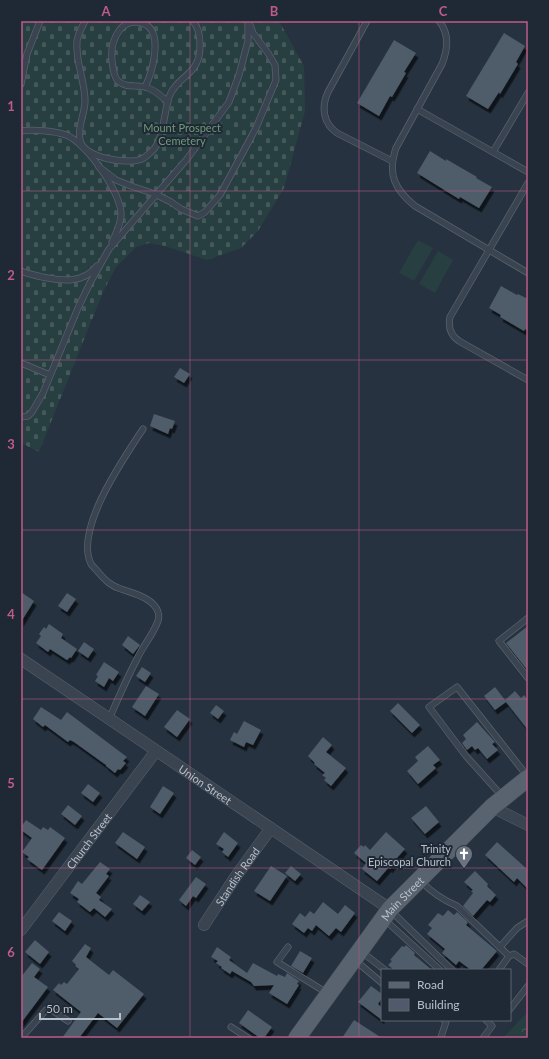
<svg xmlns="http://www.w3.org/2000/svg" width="549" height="1059" font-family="Lato,sans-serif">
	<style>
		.green { fill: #283f41 }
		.forest { fill: url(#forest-crowns) }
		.cemetery { fill: url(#cemetery-stones) }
		.building { fill: #4f5b6b; filter: url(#shadow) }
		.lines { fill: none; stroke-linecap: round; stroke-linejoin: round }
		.service-casing { stroke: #58626d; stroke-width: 7 }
		.minor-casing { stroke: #58626d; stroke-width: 12 }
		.primary-casing { stroke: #444d59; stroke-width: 18 }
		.service { stroke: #3a4450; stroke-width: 5.5 }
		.minor { stroke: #3a4450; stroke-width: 11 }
		.primary { stroke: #596370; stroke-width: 17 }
		.grid { fill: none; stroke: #be5b87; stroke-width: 1; stroke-opacity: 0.55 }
		.labels { text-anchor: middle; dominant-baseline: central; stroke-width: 4; stroke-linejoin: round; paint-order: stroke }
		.park-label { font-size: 11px; fill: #6f9b78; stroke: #1f2935 }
		.street-label { font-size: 11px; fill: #b7bfca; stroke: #1f2935 }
		.poi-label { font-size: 11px; fill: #b7bfca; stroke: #1f2935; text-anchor: end }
		.neatline { fill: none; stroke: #be5b87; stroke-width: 1.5 }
		.grid-label { font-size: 13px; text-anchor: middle; font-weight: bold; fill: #be5b87 }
	</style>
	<defs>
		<pattern id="forest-crowns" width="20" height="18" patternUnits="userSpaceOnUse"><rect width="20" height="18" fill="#283f41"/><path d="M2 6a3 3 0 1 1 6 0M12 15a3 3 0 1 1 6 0" fill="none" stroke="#45595b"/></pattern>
		<pattern id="cemetery-stones" width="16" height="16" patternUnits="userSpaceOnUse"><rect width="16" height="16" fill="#283f41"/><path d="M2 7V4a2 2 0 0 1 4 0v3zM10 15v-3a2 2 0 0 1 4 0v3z" fill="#45595b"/></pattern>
		<filter id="shadow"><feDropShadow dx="2.5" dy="4.5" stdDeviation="0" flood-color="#0009"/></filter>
	</defs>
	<rect width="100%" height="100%" fill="#263240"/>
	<!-- green -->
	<g class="green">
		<path d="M418,240L433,248L414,281L399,273Z"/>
		<path d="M438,251L453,260L435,293L419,284Z"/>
	</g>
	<!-- forest -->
	<path class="forest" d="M528,1012V1038H503Z"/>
	<!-- cemetery -->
	<path class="cemetery" d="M21,21H279L304,66L305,111L284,188L258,231L241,248L207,260L165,246L149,243L136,247L116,267L103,292L39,452L21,443Z"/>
	<!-- building -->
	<g class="building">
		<path d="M504,33L525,46L516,62L518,64L500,94L499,92L488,109L466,96Z"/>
		<path d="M394,40L416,53L404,72L406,73L392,97L390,96L379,116L357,103Z"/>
		<path d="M430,151L446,161V159L477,177L476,178L492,187L479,208L460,197L459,199L417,173Z"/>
		<path d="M501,286L517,295L518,294L528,299V331L525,329L524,331L500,317L501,315L489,308Z"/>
		<path d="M180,368L190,374L184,383L174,377Z"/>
		<path d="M154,414L175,421L172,429L170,428L168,434L150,426Z"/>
		<path d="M21,592L34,601L21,622Z"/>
		<path d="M67,593L76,599L67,612L58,606Z"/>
		<path d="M49,624L63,634L61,638L77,649L71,658L70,657L67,660L50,649L48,652L36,643L41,636L39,634L44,627L46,629Z"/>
		<path d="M528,626V671L506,643Z"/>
		<path d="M128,636L140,645L133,654L122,645Z"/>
		<path d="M84,642L94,649L88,658L78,651Z"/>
		<path d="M104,662L119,672L113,681L109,678L104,687L95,681L98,676L96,675Z"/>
		<path d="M142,667L151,673L145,682L136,676Z"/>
		<path d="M146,686L159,694L145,716L132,707Z"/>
		<path d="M495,687L505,700L515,691L521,698L524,695L528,700V730L506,702L495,710L484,696Z"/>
		<path d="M398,703L420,725L412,733L390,711Z"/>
		<path d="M216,705L224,711L218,719L210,713Z"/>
		<path d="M41,707L61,720L67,712L127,757L123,761L126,763L120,770L118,769L115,773L106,766V765L74,742L70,740L68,742L45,725L43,727L33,719Z"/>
		<path d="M177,710L190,719L177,737L164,727Z"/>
		<path d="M244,721L261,730L253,745L246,742L244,747L230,740L234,732L237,734Z"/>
		<path d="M477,722L495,742L492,744L498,750L487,759L478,748L475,750L472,746L467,750L462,743L466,739L463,735Z"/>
		<path d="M323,737L332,745L326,752L346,768L331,786L324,780L326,778L322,775L325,773L314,764L315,763L308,756Z"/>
		<path d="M428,746L440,760L433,765L436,768L418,784L407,771L418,761L415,757Z"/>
		<path d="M88,784L100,793L93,802L81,793Z"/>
		<path d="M163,786L174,793L160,814L150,807Z"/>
		<path d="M68,805L82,816L75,825L61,814Z"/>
		<path d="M426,806L439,822L425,834L411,818Z"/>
		<path d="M26,820L41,830L43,827L48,830L50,827L65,838L42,870L27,859L29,857L22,852L32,838L21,830V827Z"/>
		<path d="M123,832L145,847L137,859L115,843Z"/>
		<path d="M224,832L238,843L228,857L222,852L224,849L216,844Z"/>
		<path d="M386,832L405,849L396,859L397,860L390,869L389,867L377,881L362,869L366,863L354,853L361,845L364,847L365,845L370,850Z"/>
		<path d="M497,842L528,870V889L517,878L514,882L485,855Z"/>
		<path d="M192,850L201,857L195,865L186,858Z"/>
		<path d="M100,862L110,869L106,874L109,876L96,893L101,897L99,900L112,909L105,917L94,908L90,912L77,902L79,899L70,893L78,881L82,884Z"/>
		<path d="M271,866L287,876L270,901L254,891Z"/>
		<path d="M291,866L301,874L295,881L285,873Z"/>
		<path d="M475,871L488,884L487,886L496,895L490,902L487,900L473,916L463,906L473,893L471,891L473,890L464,882Z"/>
		<path d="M196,877L206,884L196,898L193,896L186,906L179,900Z"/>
		<path d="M140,895L150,902L142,911L133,904Z"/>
		<path d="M323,902L338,914L345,905L355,913L341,932L336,928L329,936L316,925L312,931L308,928L304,933L292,924L300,913L305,917L310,911L314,914Z"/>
		<path d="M448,910L454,915L457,912L468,922L466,925L497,951L481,970H471L459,961L456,965L442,953L445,949L427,934L432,928L428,925L438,913L443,916Z"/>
		<path d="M59,912L72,921L65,931L52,921Z"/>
		<path d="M35,940L49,952L40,964L25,952Z"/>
		<path d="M85,944L91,948L86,957L109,975L113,970L144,994L117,1028L98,1013L79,1038H62L81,1012L53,990L59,983L61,985L64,982L67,984L79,969L75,966L76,965L72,961Z"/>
		<path d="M406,945L415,953L414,955L432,970H394L388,965L392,961L390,960L402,946L404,947Z"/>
		<path d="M217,947L231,957L229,960L247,973L253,963L277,976L278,974L285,977L287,973L299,981L297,984L299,985L287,1004L269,993L274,985L254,986L251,982L232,971L230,974L221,968L222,967L216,963L218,961L211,957Z"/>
		<path d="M300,951L312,958L303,973L291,966Z"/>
		<path d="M32,963L40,969L34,977L48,987L21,1023V977Z"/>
		<path d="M371,986L382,994V998L378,1004L382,1008V1020L358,1002Z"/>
		<path d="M248,1010L272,1027L264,1038H260L239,1023Z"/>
		<path d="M354,1020L382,1038H342Z"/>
	</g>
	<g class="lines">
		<!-- service casing -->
		<g class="service-casing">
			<g id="service">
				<path d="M85,21C82,27 78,34 77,41C75,62 85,80 85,101C85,114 77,127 80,140C84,158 127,165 142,159C146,157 151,152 154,149C164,136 164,112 169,97C178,74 201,76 200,44C200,37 198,27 193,21"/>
				<path d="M367,21L328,92C321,107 323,123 337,133L392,161"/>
				<path d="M439,21C450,34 448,49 442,64L396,148C387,174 395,190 415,206L528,273"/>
				<path d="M21,84L27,54L40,21"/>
				<path d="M145,87C152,73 162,38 148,26C145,24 139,22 136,22C117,22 110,45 112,61C113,67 113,76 118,81C127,89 138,84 148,88C155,90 162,97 168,102"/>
				<path d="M417,109L528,172"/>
				<path d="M21,131C33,129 55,131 66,135C86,142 123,195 121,216C120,225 116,234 112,242"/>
				<path d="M493,152L528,93"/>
				<path d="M99,167L116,180L131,186L155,194L171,202L181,209L198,216L205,212L220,195L256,128L276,80L275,65L268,53L253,33L250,25"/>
				<path d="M528,183L450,317C448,327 450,335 459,341L528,380"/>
				<path d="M21,271C28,274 35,275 42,277C62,281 83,284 97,266"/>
				<path d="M21,363L50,375"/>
				<path d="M21,417L28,416L32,412L43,393L78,308L90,283L109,249L187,159L229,102L239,75L248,41V21"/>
				<path d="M528,618L499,641L528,678"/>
				<path d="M109,719C118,699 126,680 136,661C142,647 153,635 158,621C159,618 159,615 158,612C154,598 132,593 121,589C111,586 106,581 99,573C97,570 93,567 91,564C74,529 124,458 143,429"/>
				<path d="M502,796L466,756L429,707L457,687L528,777"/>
				<path d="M421,881C431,892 443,900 457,906L509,956"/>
				<path d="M391,911L452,970"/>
				<path d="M384,919L440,970"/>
				<path d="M288,947L277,962L327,993"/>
				<path d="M500,947L517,928L528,921"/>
				<path d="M362,952L385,970"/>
				<path d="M356,961L382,983"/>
				<path d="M499,970L509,956L514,954L528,964"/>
				<path d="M510,1009L528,986"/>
				<path d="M231,1027L248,1038"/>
				<path d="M21,1038L46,1010H52L68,1021"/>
				<path d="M442,1038L441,1037L446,1022L444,1020"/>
				<path d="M483,1038L492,1026L486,1020"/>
			</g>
		</g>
		<!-- minor casing -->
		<g class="minor-casing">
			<g id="minor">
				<path id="s1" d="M21,659L390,909"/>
				<path d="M492,807L528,825"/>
				<path id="s2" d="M204,925L236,876L271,828"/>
				<path id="s3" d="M21,930L156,751"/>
			</g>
		</g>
		<!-- primary casing -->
		<g class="primary-casing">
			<g id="primary">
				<path id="s4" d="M297,1038L390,909L492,807L528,778"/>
			</g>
		</g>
		<!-- service -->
		<use href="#service" class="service"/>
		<!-- minor -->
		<use href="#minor" class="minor"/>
		<!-- primary -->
		<use href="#primary" class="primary"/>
	</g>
	<!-- grid -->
	<path class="grid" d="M190,21V1038M359,21V1038M21,191H528M21,360H528M21,530H528M21,699H528M21,868H528"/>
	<!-- icons -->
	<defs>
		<g id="church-pin" transform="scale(0.9)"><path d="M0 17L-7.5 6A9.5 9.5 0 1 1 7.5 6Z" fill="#6b7280" stroke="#1f2935"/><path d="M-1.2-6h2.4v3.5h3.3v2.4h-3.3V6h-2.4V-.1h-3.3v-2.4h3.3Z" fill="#fff"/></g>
	</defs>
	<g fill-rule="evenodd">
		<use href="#church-pin" x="464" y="854"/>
	</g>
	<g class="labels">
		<!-- park labels -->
		<g class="park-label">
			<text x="182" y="127">Mount Prospect<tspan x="182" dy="13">Cemetery</tspan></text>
		</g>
		<!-- street labels -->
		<g class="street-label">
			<text stroke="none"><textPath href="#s1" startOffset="223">Union Street</textPath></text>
			<text stroke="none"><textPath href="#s3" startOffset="112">Church Street</textPath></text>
			<text stroke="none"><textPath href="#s2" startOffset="59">Standish Road</textPath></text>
			<text stroke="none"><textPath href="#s4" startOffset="175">Main Street</textPath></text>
		</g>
		<!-- poi labels -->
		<g class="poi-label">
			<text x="451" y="848">Trinity<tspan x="451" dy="13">Episcopal Church</tspan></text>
		</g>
	</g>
	<!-- border -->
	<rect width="549" height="1059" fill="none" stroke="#1f2935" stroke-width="44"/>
	<!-- legend -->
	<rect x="381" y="969" width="130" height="52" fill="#1f2935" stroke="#5c6571"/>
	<rect x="389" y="982" width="20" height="6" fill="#596370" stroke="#5c6571"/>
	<text x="417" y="989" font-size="12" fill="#b7bfca">Road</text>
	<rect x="389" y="999" width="20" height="12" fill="#4f5b6b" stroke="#5c6571"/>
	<text x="417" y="1009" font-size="12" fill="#b7bfca">Building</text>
	<!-- scale -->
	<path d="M40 1013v6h80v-6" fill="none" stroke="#b7bfca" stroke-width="2"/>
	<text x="46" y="1013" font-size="12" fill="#b7bfca" stroke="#1f2935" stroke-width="3" paint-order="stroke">50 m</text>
	<rect x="22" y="22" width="505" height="1015" class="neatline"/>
	<g class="grid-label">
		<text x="106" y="16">A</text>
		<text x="274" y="16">B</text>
		<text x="443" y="16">C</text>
		<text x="11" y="111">1</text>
		<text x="11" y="280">2</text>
		<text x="11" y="449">3</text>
		<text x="11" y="619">4</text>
		<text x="11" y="788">5</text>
		<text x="11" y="957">6</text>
	</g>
</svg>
